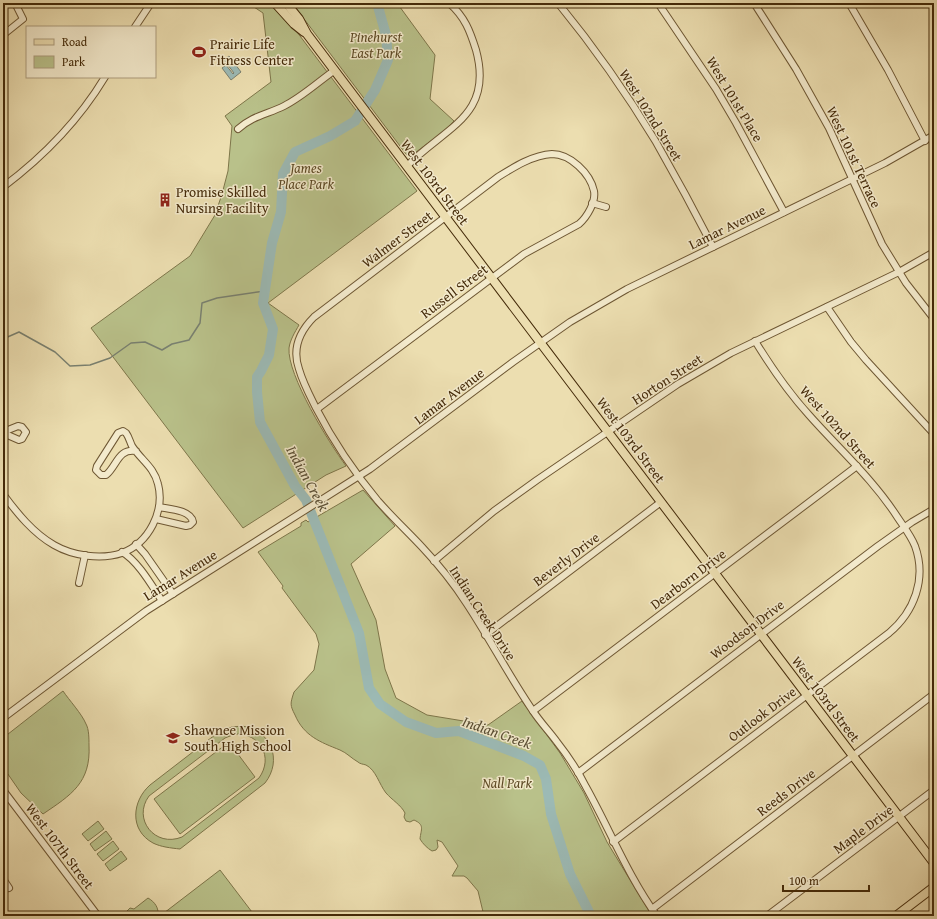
<svg xmlns="http://www.w3.org/2000/svg" width="937" height="919" font-family="'Gentium Book Plus',serif">
	<style>
		.green { fill: #b9c18a; stroke: #7e764a; fill-rule: evenodd }
		.water { fill: #9cbab5; stroke: #798070 }
		.lines { fill: none; stroke-linecap: round; stroke-linejoin: round }
		.stream { stroke: #798070; stroke-width: 1.5 }
		.river { stroke: #9cbab5; stroke-width: 10 }
		.minor-casing { stroke: #6e5733; stroke-width: 8 }
		.major-casing { stroke: #442a09; stroke-width: 10 }
		.minor { stroke: #f3eacc; stroke-width: 6 }
		.major { stroke: #ecdeb0; stroke-width: 8 }
		.labels { text-anchor: middle; dominant-baseline: central; stroke-width: 3; stroke-linejoin: round; paint-order: stroke }
		.park-label { font-size: 14px; font-style: italic; fill: #5b4823; stroke: #f3eacc }
		.poi-label { font-size: 14px; fill: #442a09; stroke: #f3eacc; text-anchor: start }
		.street-label { font-size: 14px; fill: #442a09; stroke: #f3eacc }
		.water-label { font-size: 15px; font-style: italic; fill: #5a4e34; stroke: #f3eacc }
	</style>
	<rect width="100%" height="100%" fill="#ecdeb0"/>
	<filter id="stains"><feTurbulence type="fractalNoise" baseFrequency=".005" numOctaves="4"/><feColorMatrix values="0 0 0 0 .2 0 0 0 0 .09 0 0 0 0 .02 0 0 0 .5 -.17"/></filter>
	<radialGradient id="worn" r=".72"><stop offset=".6" stop-color="#630" stop-opacity="0"/><stop offset="1" stop-color="#630" stop-opacity=".3"/></radialGradient>
	<!-- green -->
	<g class="green">
		<path d="M248,3H271L294,28L417,191L268,303L299,325C295,332 290,340 289,348C287,375 329,443 346,466L326,475L243,528L91,328L190,256L215,215L222,194L228,171L232,126L225,116L271,82L263,13Z"/>
		<path d="M292,3H397L435,55L430,99L454,121L443,132L412,155L409,156L406,154Z"/>
		<path d="M363,490L395,526L351,564L376,620L385,669L396,698L427,715L488,725L522,701L560,753L584,793L607,842L652,916H484L478,891L467,878L464,876H452L458,866L442,842L437,840L438,847L436,850L432,851C427,848 423,844 420,839C421,829 425,825 414,820L410,822L406,821L404,817L405,813C401,805 392,800 386,793C379,784 376,770 366,765C363,764 360,764 358,762C351,758 347,753 340,750C320,742 304,736 295,715C290,705 290,704 294,692L314,670L319,644L316,634L282,588L283,586L258,552L301,526V523L306,520L308,522Z"/>
		<path d="M63,691C69,700 82,714 86,724C89,729 89,739 89,745C91,783 71,795 43,814L21,793L3,767V738Z"/>
		<path d="M242,726C271,730 283,760 265,783L180,849C171,848 161,847 153,843C129,830 132,801 150,785L220,731L232,727ZM235,734C260,733 274,757 259,778L182,837C155,848 132,819 149,796L225,738Z"/>
		<path d="M229,742L255,777L180,834L154,799Z"/>
		<path d="M98,821L104,829L88,841L82,834Z"/>
		<path d="M106,831L112,839L95,851L90,844Z"/>
		<path d="M113,841L119,849L103,861L97,854Z"/>
		<path d="M121,851L127,859L110,871L105,864Z"/>
		<path d="M220,870L255,916H160Z"/>
		<path d="M148,898C155,902 159,908 158,916H134L128,914L127,911L130,908L134,909Z"/>
	</g>
	<!-- water -->
	<path class="water" d="M229,56L241,72L231,80L222,68L226,65L233,74L234,73L224,60Z"/>
	<g class="lines">
		<!-- stream -->
		<path class="stream" d="M3,339L19,332L55,352L70,366L90,365L110,358L131,343L145,342L162,350L172,344L189,340L200,323L202,303L217,298L265,291"/>
		<!-- river -->
		<path class="river" d="M377,3L386,35L388,60L375,90L355,121L330,136L295,152L283,174L281,212L272,243L263,303L273,329L269,355L261,371L257,377V392L260,422L295,486L306,500L359,633L369,688L380,704L406,722L436,733L459,731L524,756L540,765L546,779L551,814L570,874L591,916"/>
		<!-- minor casing -->
		<g class="minor-casing">
			<g id="minor">
				<path d="M558,3C594,47 627,94 656,142C676,177 695,212 713,247"/>
				<path d="M658,3L716,89L736,123L784,212"/>
				<path d="M754,3L796,69L829,128L882,244L906,283L934,319"/>
				<path d="M849,3L888,70L925,141"/>
				<path d="M135,27L151,3"/>
				<path d="M3,35L23,19L15,3"/>
				<path d="M238,129C252,116 268,114 284,106C302,97 318,82 335,70"/>
				<path d="M407,166C445,127 494,116 476,50C470,31 465,17 449,3"/>
				<path d="M3,187C43,157 79,120 105,77"/>
				<path d="M592,203L606,207"/>
				<path d="M827,307L851,342L866,360L934,434"/>
				<path d="M317,409L524,254L579,224C587,217 596,202 594,191C590,173 570,154 552,154C533,155 514,167 498,177L314,317C300,331 292,349 299,369C303,383 310,396 316,408C333,441 354,472 378,501C392,517 408,532 422,547C439,565 454,584 467,604C490,639 509,676 533,711C540,722 549,731 557,742C568,756 578,771 586,787C610,830 628,876 657,916"/>
				<path d="M3,432L18,426L22,427L26,432L22,439L19,440L3,433"/>
				<path d="M3,494C17,513 33,533 54,545C73,556 101,560 122,553C149,543 165,511 158,484C154,467 141,460 132,446C130,442 129,437 126,433L123,431L118,433L97,466L96,470L101,475H106C117,466 118,448 136,451"/>
				<path d="M156,519L186,526L190,525L193,522C191,510 169,509 159,507"/>
				<path d="M136,544L145,554L173,594"/>
				<path d="M122,552C138,561 152,586 162,601"/>
				<path d="M434,561L494,511L537,480L678,384L731,353L899,272L934,252"/>
				<path d="M79,583L85,555"/>
				<path d="M485,635L661,502"/>
				<path d="M533,711L857,466"/>
				<path d="M3,718L146,611L370,469L513,362L570,322L627,289L885,163L934,135"/>
				<path d="M578,773L878,546L912,522L934,509"/>
				<path d="M3,790L98,916"/>
				<path d="M613,842L889,633C914,612 927,579 915,546C911,536 904,527 898,518C873,479 839,449 809,415C788,392 771,367 755,341"/>
				<path d="M3,879L9,888"/>
				<path d="M652,909L934,694"/>
				<path d="M767,916L934,790"/>
			</g>
		</g>
		<!-- major casing -->
		<g class="major-casing">
			<g id="major">
				<path d="M275,3L294,24L304,32"/>
				<path d="M286,3L299,19L307,34L934,863"/>
				<path d="M896,916L934,887"/>
			</g>
		</g>
		<!-- minor -->
		<use href="#minor" class="minor"/>
		<!-- major -->
		<use href="#major" class="major"/>
	</g>
	<!-- icons -->
	<defs>
		<g id="stadium-bare" transform="scale(1.08)"><path d="M0-5a6.5 5 0 1 0 0 10a6.5 5 0 1 0 0-10ZM-3.5-1.8h7v3.6h-7Z" fill="#8f2418" stroke="#f3eacc" stroke-width="2.5" paint-order="stroke"/></g>
		<g id="building-bare" transform="scale(1.08)"><path d="M-4-6H4V6H1V3H-1V6H-4ZM-2.5-4.3h1.7v1.8h-1.7ZM.8-4.3h1.7v1.8H.8ZM-2.5-1h1.7V.8h-1.7ZM.8-1h1.7V.8H.8Z" fill="#8f2418" stroke="#f3eacc" stroke-width="2.5" paint-order="stroke"/></g>
		<g id="school-bare" transform="scale(1.08)"><path d="M0-5L7-2L0 1L-7-2ZM-4 1L0 2.5L4 1V4Q0 6-4 4Z" fill="#8f2418" stroke="#f3eacc" stroke-width="2.5" paint-order="stroke"/></g>
	</defs>
	<g fill-rule="evenodd">
		<use href="#stadium-bare" x="199" y="52"/>
		<use href="#building-bare" x="165" y="200"/>
		<use href="#school-bare" x="173" y="738"/>
	</g>
	<g class="labels">
		<!-- park labels -->
		<g class="park-label">
			<text x="376" y="37">Pinehurst<tspan x="376" dy="16">East Park</tspan></text>
			<text x="306" y="168">James<tspan x="306" dy="16">Place Park</tspan></text>
			<text x="507" y="783">Nall Park</text>
		</g>
		<!-- poi labels -->
		<g class="poi-label">
			<text x="210" y="44">Prairie Life<tspan x="210" dy="16">Fitness Center</tspan></text>
			<text x="176" y="192">Promise Skilled<tspan x="176" dy="16">Nursing Facility</tspan></text>
			<text x="184" y="730">Shawnee Mission<tspan x="184" dy="16">South High School</tspan></text>
		</g>
		<!-- street labels -->
		<g class="street-label">
			<text transform="translate(735 99) rotate(59)">West 101st Place</text>
			<text transform="translate(651 115) rotate(58)">West 102nd Street</text>
			<text transform="translate(854 157) rotate(65)">West 101st Terrace</text>
			<text transform="translate(435 182) rotate(53)">West 103rd Street</text>
			<text transform="translate(727 227) rotate(-26)">Lamar Avenue</text>
			<text transform="translate(397 239) rotate(-37)">Walmer Street</text>
			<text transform="translate(454 291) rotate(-37)">Russell Street</text>
			<text transform="translate(667 379) rotate(-33)">Horton Street</text>
			<text transform="translate(449 396) rotate(-37)">Lamar Avenue</text>
			<text transform="translate(838 427) rotate(48)">West 102nd Street</text>
			<text transform="translate(631 440) rotate(53)">West 103rd Street</text>
			<text transform="translate(566 559) rotate(-37)">Beverly Drive</text>
			<text transform="translate(180 575) rotate(-32)">Lamar Avenue</text>
			<text transform="translate(688 579) rotate(-37)">Dearborn Drive</text>
			<text transform="translate(483 613) rotate(57)">Indian Creek Drive</text>
			<text transform="translate(747 629) rotate(-37)">Woodson Drive</text>
			<text transform="translate(826 699) rotate(53)">West 103rd Street</text>
			<text transform="translate(762 714) rotate(-37)">Outlook Drive</text>
			<text transform="translate(786 792) rotate(-37)">Reeds Drive</text>
			<text transform="translate(863 829) rotate(-37)">Maple Drive</text>
			<text transform="translate(60 846) rotate(53)">West 107th Street</text>
		</g>
		<!-- water labels -->
		<g class="water-label">
			<text transform="translate(308 478) rotate(61)">Indian Creek</text>
			<text transform="translate(497 732) rotate(19)">Indian Creek</text>
		</g>
	</g>
	<!-- margin -->
	<rect width="937" height="919" fill="none" stroke="#ecdeb0" stroke-width="16"/>
	<rect x="4" y="4" width="929" height="911" fill="none" stroke="#442a09" stroke-width="2"/>
	<rect x="8" y="8" width="921" height="903" fill="none" stroke="#442a09"/>
	<!-- legend -->
	<rect x="26" y="26" width="130" height="52" fill="#f3eacc" stroke="#ad9d7e"/>
	<rect x="34" y="39" width="20" height="6" fill="#ecdeb0" stroke="#ad9d7e"/>
	<text x="62" y="46" font-size="12" fill="#442a09">Road</text>
	<rect x="34" y="56" width="20" height="12" fill="#b9c18a" stroke="#ad9d7e"/>
	<text x="62" y="66" font-size="12" fill="#442a09">Park</text>
	<!-- scale -->
	<path d="M783 885v6h86v-6" fill="none" stroke="#442a09" stroke-width="2"/>
	<text x="789" y="885" font-size="12" fill="#442a09" stroke="#f3eacc" stroke-width="3" paint-order="stroke">100 m</text>
	<rect width="100%" height="100%" filter="url(#stains)"/>
	<rect width="100%" height="100%" fill="url(#worn)"/>
</svg>
